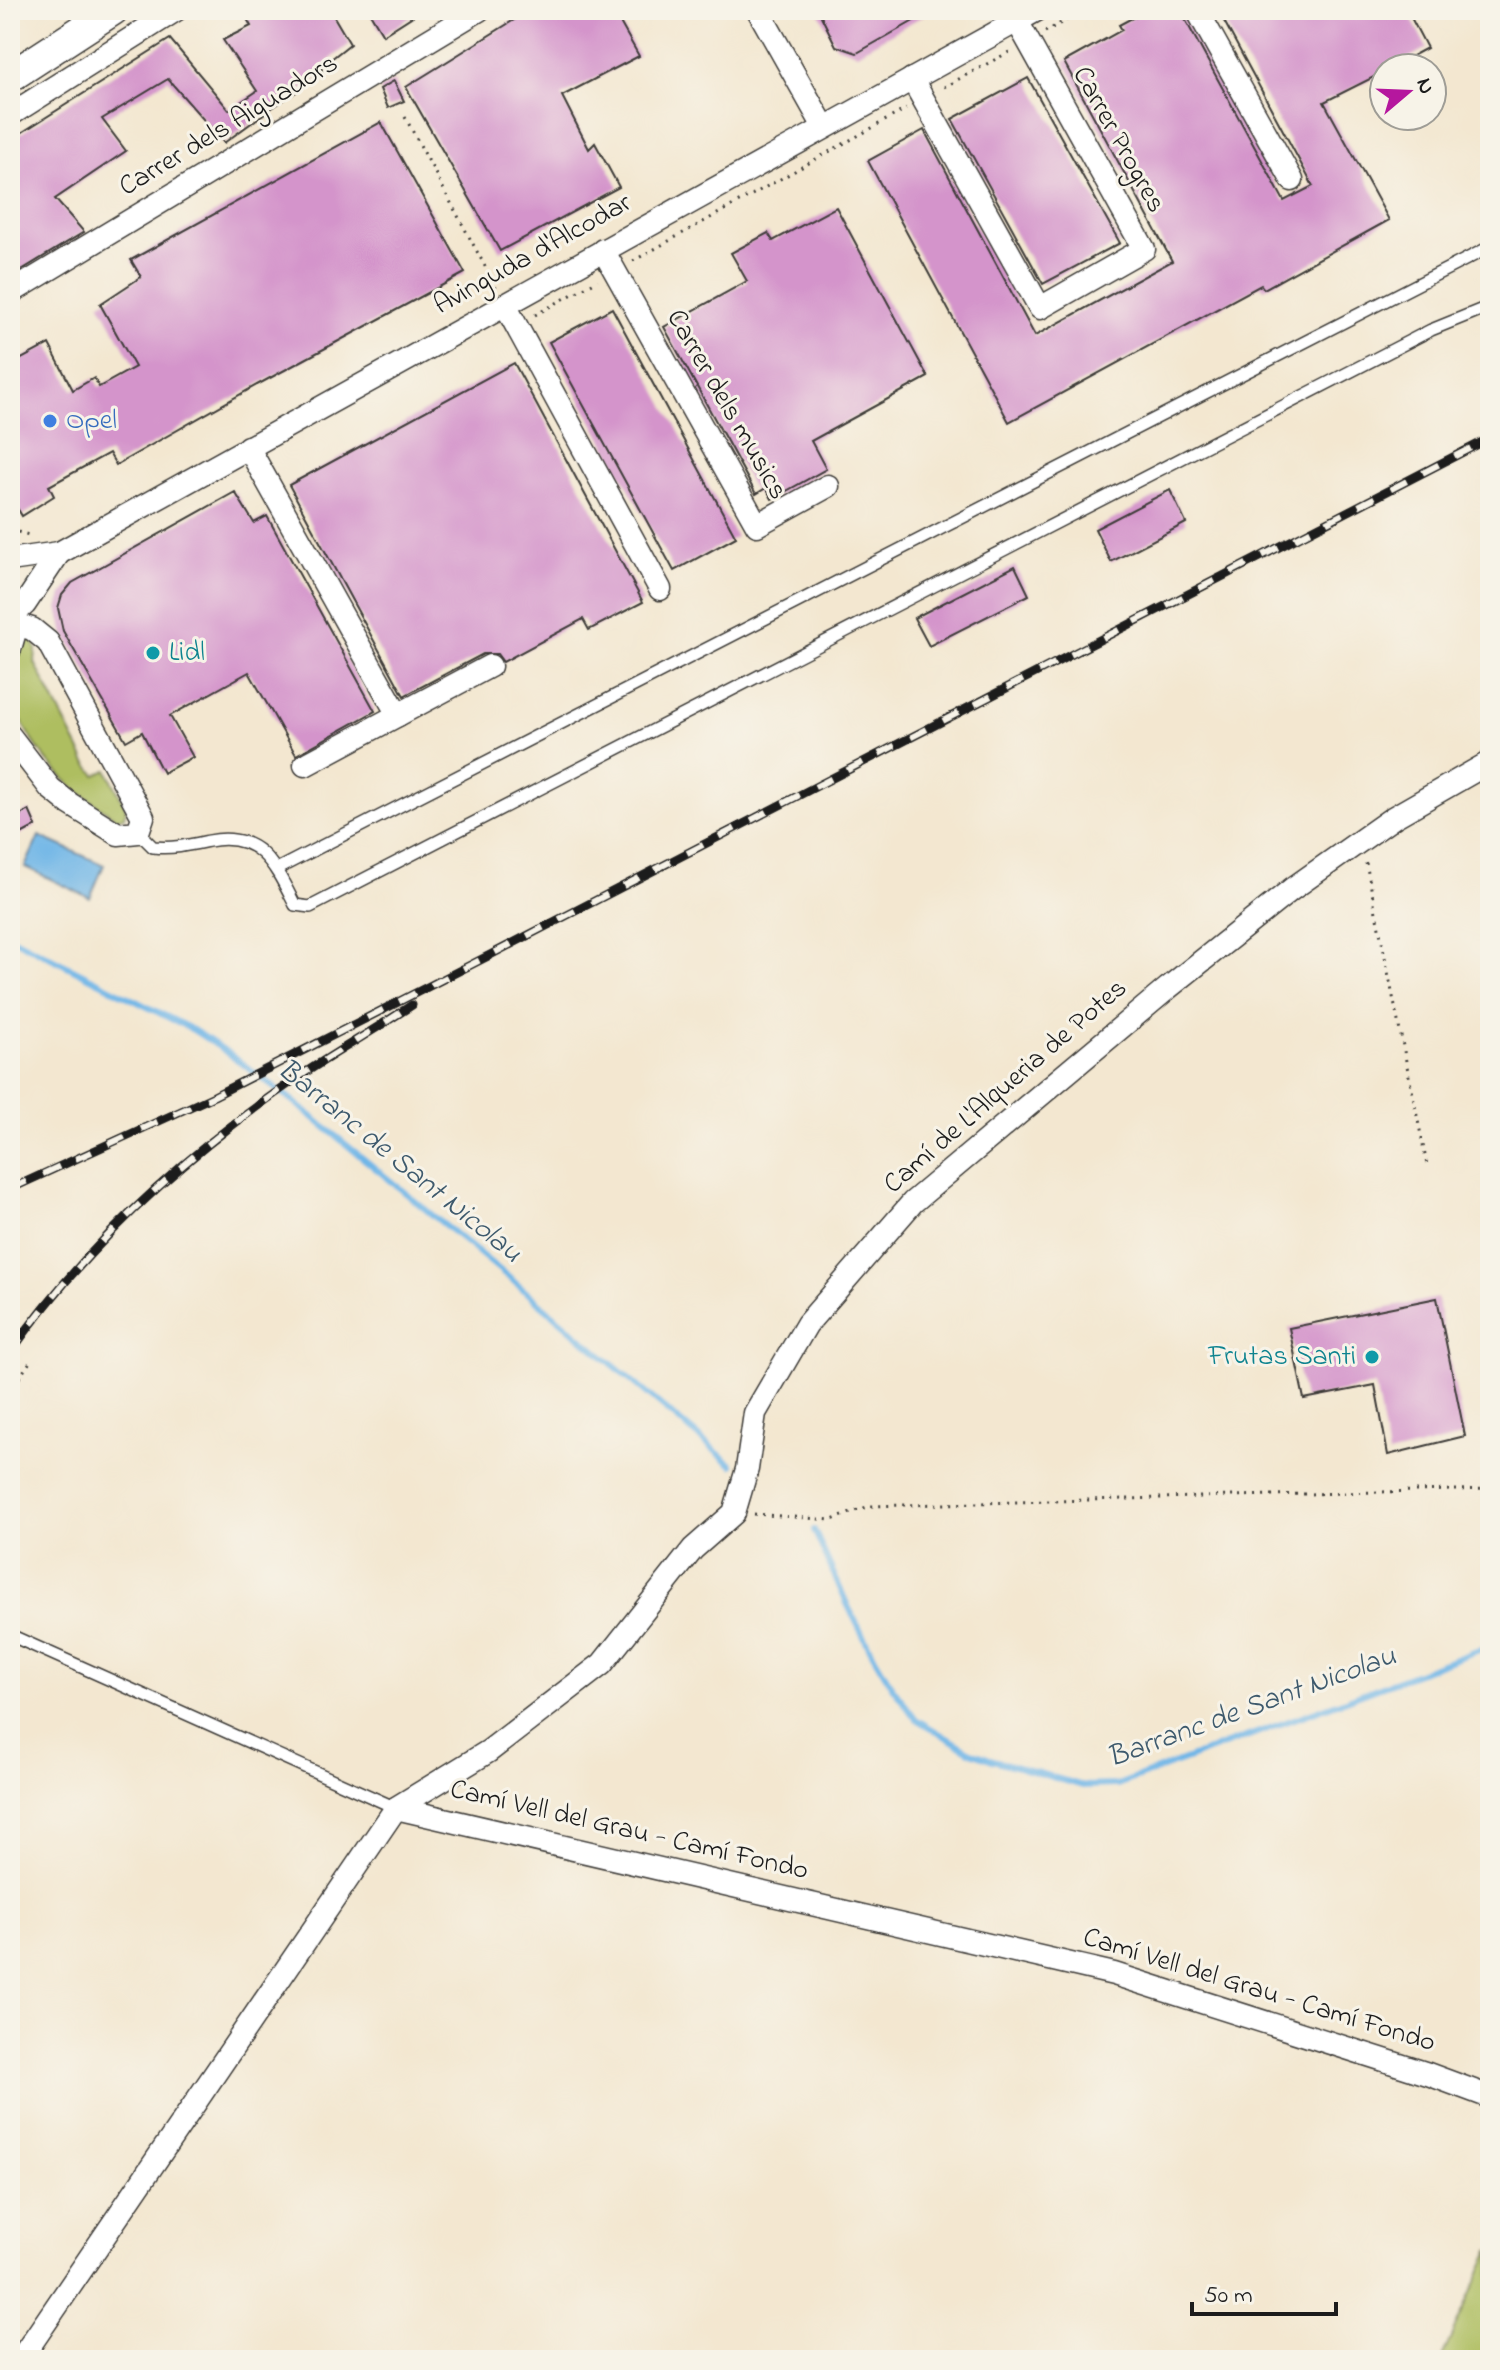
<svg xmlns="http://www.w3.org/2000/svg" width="1500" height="2370" font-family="'Indie Flower',sans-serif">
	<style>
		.green { fill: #aebe61; stroke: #656d3e; stroke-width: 2 }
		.water { fill: #70b6e7; stroke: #466982; stroke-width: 2 }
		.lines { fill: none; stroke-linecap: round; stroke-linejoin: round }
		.stream { stroke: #70b6e7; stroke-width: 6 }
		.building { fill: #d494cb }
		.service-casing { stroke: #3c3a37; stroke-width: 14 }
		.minor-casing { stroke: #3c3a37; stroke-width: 25 }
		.secondary-casing { stroke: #3c3a37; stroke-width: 33 }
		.path { stroke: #3c3a37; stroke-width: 3; stroke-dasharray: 2 6; stroke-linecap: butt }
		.service { stroke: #fff; stroke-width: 11 }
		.minor { stroke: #fff; stroke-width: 22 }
		.secondary { stroke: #fff; stroke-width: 30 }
		.rail-casing { stroke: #1c1c1c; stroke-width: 9 }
		.rail { stroke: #f7f3e8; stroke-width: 6; stroke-dasharray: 18; stroke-linecap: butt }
		.shop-dot { fill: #3f7fe0; stroke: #f7f3e8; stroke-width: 3 }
		.culture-dot { fill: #0f9aa8; stroke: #f7f3e8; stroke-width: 3 }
		.labels { text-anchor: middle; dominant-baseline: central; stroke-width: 6; stroke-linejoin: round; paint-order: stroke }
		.street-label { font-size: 28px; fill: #1c1c1c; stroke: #f7f3e8 }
		.shop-label { font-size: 28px; fill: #366cbe; stroke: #f7f3e8; text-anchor: start }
		.culture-label { font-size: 28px; fill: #0d838f; stroke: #f7f3e8; text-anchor: start }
		.water-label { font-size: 30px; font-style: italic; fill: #3e5a6d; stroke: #f7f3e8 }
	</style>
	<rect width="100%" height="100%" fill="#f7f3e8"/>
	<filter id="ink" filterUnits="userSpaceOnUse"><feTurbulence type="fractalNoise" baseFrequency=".0125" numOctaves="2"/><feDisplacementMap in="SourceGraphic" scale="16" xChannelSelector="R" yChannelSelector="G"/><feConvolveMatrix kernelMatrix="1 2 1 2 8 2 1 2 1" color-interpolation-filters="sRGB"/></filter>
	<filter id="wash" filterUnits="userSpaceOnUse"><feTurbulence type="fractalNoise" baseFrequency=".006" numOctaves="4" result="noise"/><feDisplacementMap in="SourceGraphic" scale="32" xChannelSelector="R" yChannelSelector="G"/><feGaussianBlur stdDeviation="1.8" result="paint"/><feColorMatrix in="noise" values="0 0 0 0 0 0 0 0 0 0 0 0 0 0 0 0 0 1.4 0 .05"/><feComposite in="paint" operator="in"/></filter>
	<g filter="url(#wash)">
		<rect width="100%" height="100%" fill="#f3e7d0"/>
		<!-- green -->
		<g class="green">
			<path d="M27,638L33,641L36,649L35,663L85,761L96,775L107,770L124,804L126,809L124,817L117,819C102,808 86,798 72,786C46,763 2,708 10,670C12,659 22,647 27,638Z"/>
			<path d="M1490,2250V2360H1441Z"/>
		</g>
		<!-- water -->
		<path class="water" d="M39,836L104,865L90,898L25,867Z"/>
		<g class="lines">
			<!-- stream -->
			<g class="stream">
				<path d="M10,937L193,1030L224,1050L293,1101L518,1285L732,1465"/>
				<path d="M814,1530L848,1606L871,1651L893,1688L916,1719L969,1751L990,1759L1083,1786L1117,1785L1490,1646"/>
			</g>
		</g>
		<g id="blocks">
			<!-- building -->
			<g class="building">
				<path d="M242,10H330L350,44L321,67L323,74L269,110L224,143L168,79L102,119L126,151L55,199L84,232L10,277V140L170,39L229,110L257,91L223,40L251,26Z"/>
				<path d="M368,10H422L383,35Z"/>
				<path d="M530,10H613L639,56L562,96L589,149L595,143L619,187L500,251L406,87Z"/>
				<path d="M818,10H933L857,53L836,46Z"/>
				<path d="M1147,10H1180L1284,201L1313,186L1218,10H1407L1427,48L1390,68H1384V72L1324,102L1389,220L1264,289L1261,285L1009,422L868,161L924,130L1035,336L1172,261L1064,62L1122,30L1119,25Z"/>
				<path d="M1028,78L1120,243L1043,284L952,119Z"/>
				<path d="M394,81L404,101L388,108L380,89Z"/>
				<path d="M381,122L465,273L257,385L116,465L109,453L49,486L54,496L22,516L10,496V365L49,344L73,390L94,378L99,387L135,367L100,304L141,277L131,260Z"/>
				<path d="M836,207L928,377L811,441L826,469L772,499L766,488L756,494L664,327L747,281L731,253L768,233L773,241Z"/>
				<path d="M612,308L736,537L674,571L549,342Z"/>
				<path d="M514,363L643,602L589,630L583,619L503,662L497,654H483L404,696L289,485Z"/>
				<path d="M1170,490L1186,523L1111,562L1095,529Z"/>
				<path d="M235,492L254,523L267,516L375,711L296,755L249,672L170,716L193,757L163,773L142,732L126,741L63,631L58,608L62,595L72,583Z"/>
				<path d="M1015,566L1029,595L929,646L914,618Z"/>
				<path d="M29,810L36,826L10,840V821Z"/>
				<path d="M1437,1298L1465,1436L1388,1455L1375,1385L1304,1399L1289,1328Z"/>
			</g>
		</g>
	</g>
	<g filter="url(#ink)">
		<use href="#blocks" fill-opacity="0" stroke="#3c3a37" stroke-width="2"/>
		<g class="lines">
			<!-- service casing -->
			<g class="service-casing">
				<g id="service">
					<path d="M138,832L153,847C173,849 190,845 209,841C260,831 275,866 295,905L310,907L1431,330L1490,306"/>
					<path d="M277,869L1490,247"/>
					<path d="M10,1635L396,1808"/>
				</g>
			</g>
			<!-- minor casing -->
			<g class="minor-casing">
				<g id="minor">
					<path d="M758,10L824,127"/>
					<path d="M1197,10L1292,180"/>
					<path d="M912,79L1040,308L1144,249L1017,21"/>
					<path d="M10,115L176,10"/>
					<path d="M603,250L757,525L828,486"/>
					<path d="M10,293L479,10"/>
					<path d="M505,305L660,589"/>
					<path d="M248,447L398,715L490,666"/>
					<path d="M10,560L59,553L1037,10"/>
					<path d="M14,614L25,604L59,553"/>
					<path d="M10,649L14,635L13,611"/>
					<path d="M10,736L50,788L70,804L118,834L138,832L143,817L48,642L32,629L15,624"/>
					<path d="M305,765L398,715"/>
					<path d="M396,1808L1114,1974L1428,2074L1490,2097"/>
					<path d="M20,2360L396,1808L489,1751L602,1664L693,1549L734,1513L747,1469L755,1413L807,1324L913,1202L1168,988L1292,889L1394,817L1490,762"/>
				</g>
			</g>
			<!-- secondary casing -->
			<g class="secondary-casing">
				<path id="secondary" d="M10,77L113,10"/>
			</g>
			<!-- path -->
			<g class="path">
				<path d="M1045,32L1084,10"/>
				<path d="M944,87L1011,51"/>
				<path d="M405,117L496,287"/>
				<path d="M633,261L906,109"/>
				<path d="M535,315L598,280"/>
				<path d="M10,530L29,535"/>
				<path d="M1366,863L1427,1165"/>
				<path d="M10,1391L32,1359"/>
				<path d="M754,1514L832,1520L869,1506L1490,1489"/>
			</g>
			<!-- service -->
			<use href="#service" class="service"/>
			<!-- minor -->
			<use href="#minor" class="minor"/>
			<!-- secondary -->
			<use href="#secondary" class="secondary"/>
			<!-- rail casing -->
			<g class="rail-casing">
				<g id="rail">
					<path d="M10,1189L214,1096L492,954L1490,438"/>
					<path d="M10,1353C83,1249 180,1160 284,1087C325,1058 370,1033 412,1005"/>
				</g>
			</g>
			<!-- rail -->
			<use href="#rail" class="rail"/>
		</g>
	</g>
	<!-- markers -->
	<circle class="shop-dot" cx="50" cy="421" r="8"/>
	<g class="culture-dot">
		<circle cx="153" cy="653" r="8"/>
		<circle cx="1372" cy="1357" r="8"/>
	</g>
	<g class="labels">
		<!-- street labels -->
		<g class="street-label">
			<text transform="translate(229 126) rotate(-31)">Carrer dels Aiguadors</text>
			<text transform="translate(1118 140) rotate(61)">Carrer Progres</text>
			<text transform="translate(533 255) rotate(-29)">Avinguda d'Alcodar</text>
			<text transform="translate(726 405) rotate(60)">Carrer dels musics</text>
			<text transform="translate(1006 1087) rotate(-41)">Camí de L'Alqueria de Potes</text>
			<text transform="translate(629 1831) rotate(13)">Camí Vell del Grau - Camí Fondo</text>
			<text transform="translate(1259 1991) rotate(17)">Camí Vell del Grau - Camí Fondo</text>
		</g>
		<!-- shop labels -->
		<g class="shop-label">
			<text x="66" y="421">Opel</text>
		</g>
		<!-- culture labels -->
		<g class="culture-label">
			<text x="169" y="653">Lidl</text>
			<text x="1356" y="1357" text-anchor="end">Frutas Santi</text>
		</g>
		<!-- water labels -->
		<g class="water-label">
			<text transform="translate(399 1162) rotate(39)">Barranc de Sant Nicolau</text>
			<text transform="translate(1252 1708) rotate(-20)">Barranc de Sant Nicolau</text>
		</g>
	</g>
	<!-- margin -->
	<rect width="1500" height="2370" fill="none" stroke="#f7f3e8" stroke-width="40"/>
	<!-- north arrow -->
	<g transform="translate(1408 92) rotate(71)"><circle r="38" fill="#f7f3e8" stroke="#9f9d96" stroke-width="2"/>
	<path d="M0-6L14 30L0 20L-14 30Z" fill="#b5179e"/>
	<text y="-12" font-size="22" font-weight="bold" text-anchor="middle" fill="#1c1c1c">N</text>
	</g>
	<!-- scale -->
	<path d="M1192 2302v12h144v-12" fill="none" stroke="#1c1c1c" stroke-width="4"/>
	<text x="1204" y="2302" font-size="24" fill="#1c1c1c" stroke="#f7f3e8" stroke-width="6" paint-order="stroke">50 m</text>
</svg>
